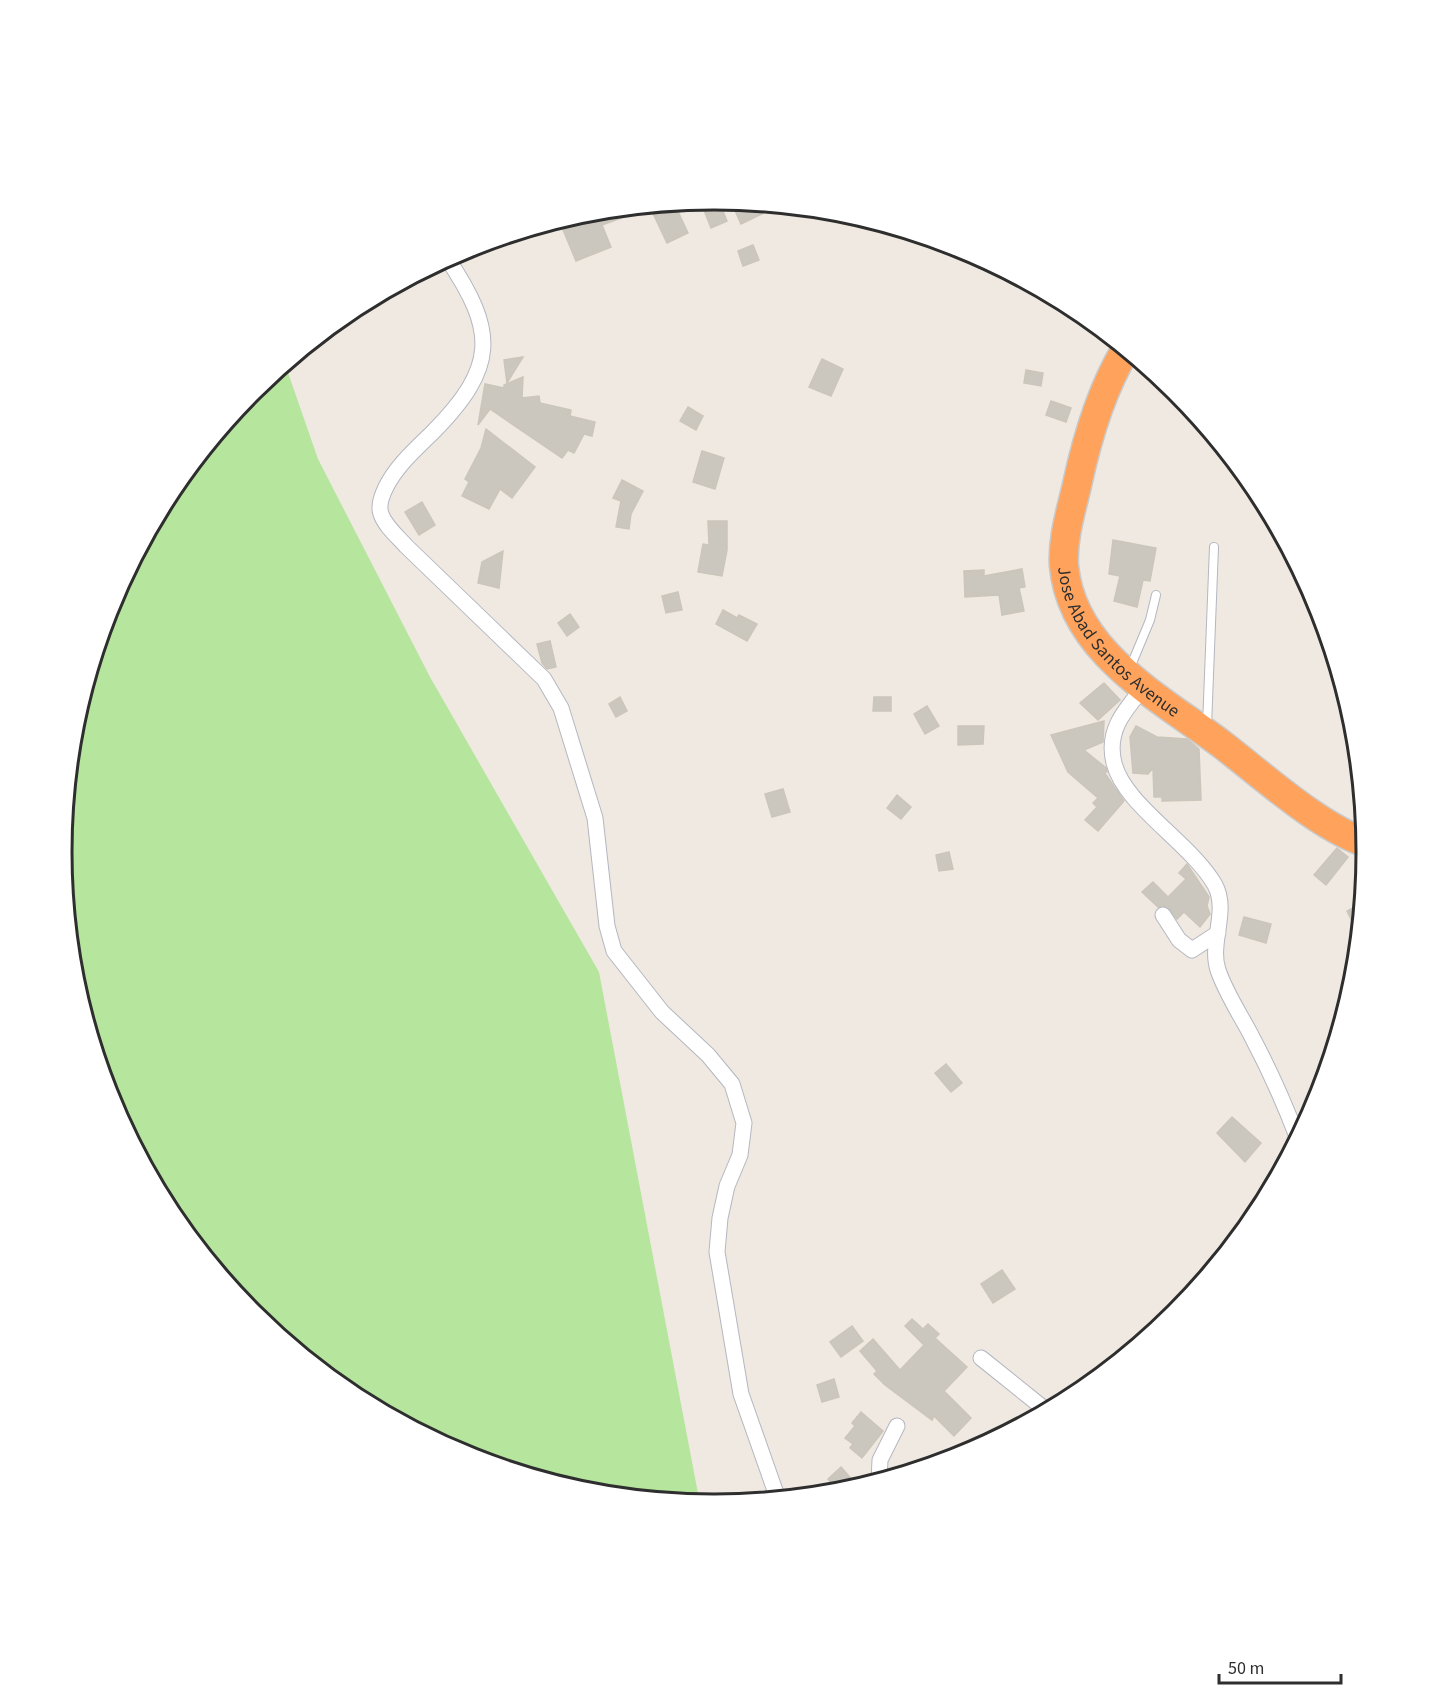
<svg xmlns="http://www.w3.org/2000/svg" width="1429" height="1704" font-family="'Source Sans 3',sans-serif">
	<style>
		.green { fill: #b6e59e }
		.building { fill: #cbc7bf; stroke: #cbc5ba; stroke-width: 1.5 }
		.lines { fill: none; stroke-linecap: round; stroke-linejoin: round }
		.lane-casing { stroke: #b4b7c1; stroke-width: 10 }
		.street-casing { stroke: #b4b7c1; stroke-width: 17 }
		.highway-casing { stroke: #c9c9c9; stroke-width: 31 }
		.lane { stroke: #fff; stroke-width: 8 }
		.street { stroke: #fff; stroke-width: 15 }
		.highway { stroke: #ffa35c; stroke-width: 28 }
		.labels { text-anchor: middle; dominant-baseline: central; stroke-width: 5; stroke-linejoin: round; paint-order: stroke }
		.street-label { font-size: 18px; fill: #2e2e2e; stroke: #fff }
		.rim { fill: none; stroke: #2e2e2e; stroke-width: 3 }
	</style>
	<rect width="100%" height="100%" fill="#efe9e1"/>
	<!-- green -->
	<path class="green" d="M285,364L318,459L430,677L599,972L700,1504L587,1492L464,1455L351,1395L253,1313L171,1215L111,1102L74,979L62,852L74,724L111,602L172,489L253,390Z"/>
	<!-- building -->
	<g class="building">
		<path d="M718,199L727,221L711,228L700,200Z"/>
		<path d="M747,202L757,203L780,205L741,224L734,208Z"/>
		<path d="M674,203L688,233L667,243L649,205Z"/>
		<path d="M639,206L640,211L602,225L611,247L576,261L559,220L587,211Z"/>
		<path d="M753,245L759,260L743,266L738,251Z"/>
		<path d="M523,357L507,383L504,360Z"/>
		<path d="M822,359L843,369L831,396L809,387Z"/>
		<path d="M1026,370L1043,373L1041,386L1024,383Z"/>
		<path d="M523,377L522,398L539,396L540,403L571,410L570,416L595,422L592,436L584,434L574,453L568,450L562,458L490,409L478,425L485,384L504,388V385Z"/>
		<path d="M1051,401L1071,408L1066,422L1046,415Z"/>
		<path d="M688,407L703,416L696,430L680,421Z"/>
		<path d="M486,429L535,467L512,498L500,489L489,509L462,496L469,482L465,479L481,448Z"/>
		<path d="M702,451L724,458L715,489L693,482Z"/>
		<path d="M622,480L643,491L631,514L629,529L616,527L621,501L613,498Z"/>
		<path d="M422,502L435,525L419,535L405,512Z"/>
		<path d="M708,521H727V550L722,576L698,572L703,544L709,545Z"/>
		<path d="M1113,540L1156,548L1150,581L1143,580L1137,607L1114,601L1120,576L1109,574Z"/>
		<path d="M503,551L499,588L478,583L482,562Z"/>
		<path d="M1022,569L1025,587L1019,588L1024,611L1002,615L999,595L965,597L964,571L984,570V576Z"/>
		<path d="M678,592L682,610L666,613L662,596Z"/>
		<path d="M723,610L737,618L739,615L757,624L747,641L716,624Z"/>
		<path d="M570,614L579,627L567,636L558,623Z"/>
		<path d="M550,641L556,667L547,669L542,663L537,644Z"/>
		<path d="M1104,683L1120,700L1098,720L1080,703Z"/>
		<path d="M620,697L627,711L616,717L609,704Z"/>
		<path d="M874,697H891V711H873Z"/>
		<path d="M927,706L939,726L925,734L914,714Z"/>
		<path d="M1104,721L1103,742L1084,750L1106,768L1107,772H1104L1124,801L1098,831L1085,820L1097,807L1093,803L1098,798L1068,772L1051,735Z"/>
		<path d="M958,726H984L983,744L958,745Z"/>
		<path d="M1136,726L1157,737L1187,739L1199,749L1201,800L1162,801V797H1154L1153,768L1148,774L1133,773L1130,737Z"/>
		<path d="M783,789L790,812L772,817L765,794Z"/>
		<path d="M897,795L911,807L901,819L887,808Z"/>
		<path d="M1337,848L1348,857L1326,885L1314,875Z"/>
		<path d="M949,852L953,869L939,871L936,855Z"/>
		<path d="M1187,864L1209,897L1207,906L1210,914L1200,927L1184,912L1177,919L1168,907H1158L1142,892L1153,882L1168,897L1186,879L1179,873Z"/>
		<path d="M1362,903L1361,917L1359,935L1347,911Z"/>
		<path d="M1244,917L1271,924L1266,943L1239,935Z"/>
		<path d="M946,1064L962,1083L951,1092L935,1073Z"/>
		<path d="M1232,1117L1261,1143L1245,1162L1217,1133Z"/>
		<path d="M1002,1270L1015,1289L993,1303L981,1284Z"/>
		<path d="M912,1319L923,1329L928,1324L939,1334L935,1338L967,1367L944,1391L971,1418L954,1436L934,1416L932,1420L885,1385L874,1374L877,1371L860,1351L873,1339L900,1370L924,1345L905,1326Z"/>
		<path d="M852,1326L863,1341L841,1357L830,1342Z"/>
		<path d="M834,1379L839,1397L822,1402L817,1385Z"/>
		<path d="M861,1412L883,1431L862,1458L850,1448L853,1444L845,1438L855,1426L852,1423Z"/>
		<path d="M841,1467L855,1483L840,1493L828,1479Z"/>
	</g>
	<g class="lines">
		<!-- lane casing -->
		<g class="lane-casing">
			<g id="lane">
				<path d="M1130,668L1150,620L1156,595"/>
				<path d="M1207,726L1214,547"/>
			</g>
		</g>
		<!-- street casing -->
		<g class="street-casing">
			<g id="street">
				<path d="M447,258C497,332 497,367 433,432C416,449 397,465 386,487C382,495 378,506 381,514C385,526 398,537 406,546L544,679L561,708L595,818L607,926L614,951L662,1012L708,1055L732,1084L744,1123L740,1155L727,1186L720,1218L717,1252L741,1394L778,1499"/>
				<path d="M1144,687C1124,711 1106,731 1114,763C1124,805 1191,843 1215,885C1229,911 1209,943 1218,970C1226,994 1242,1017 1253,1039C1270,1071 1285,1105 1298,1139"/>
				<path d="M1163,915L1179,940L1192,950L1218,933"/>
				<path d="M981,1358L1047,1411"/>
				<path d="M879,1481L880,1460L897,1426"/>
			</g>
		</g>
		<!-- highway casing -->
		<g class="highway-casing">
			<g id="highway">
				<path id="s1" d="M1126,349C1101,390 1087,438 1077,485C1071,511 1062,539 1064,566C1072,653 1161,698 1224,746C1263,776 1320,828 1367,843"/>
			</g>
		</g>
		<!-- lane -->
		<use href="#lane" class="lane"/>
		<!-- street -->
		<use href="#street" class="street"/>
		<!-- highway -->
		<use href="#highway" class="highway"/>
	</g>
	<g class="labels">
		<!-- street labels -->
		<g class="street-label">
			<text stroke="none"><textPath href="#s1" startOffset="324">Jose Abad Santos Avenue</textPath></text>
		</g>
	</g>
	<!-- crop -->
	<path d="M0 0H1429V1704H0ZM72 852a642 642 0 1 1 1284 0a642 642 0 1 1-1284 0Z" fill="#fff" fill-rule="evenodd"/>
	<path class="rim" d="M72 852a642 642 0 1 1 1284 0a642 642 0 1 1-1284 0Z"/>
	<!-- scale -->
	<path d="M1219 1674v9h122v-9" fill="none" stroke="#2e2e2e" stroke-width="3"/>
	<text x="1228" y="1674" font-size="18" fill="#2e2e2e" stroke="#ffffff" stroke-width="4.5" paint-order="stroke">50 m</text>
</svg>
